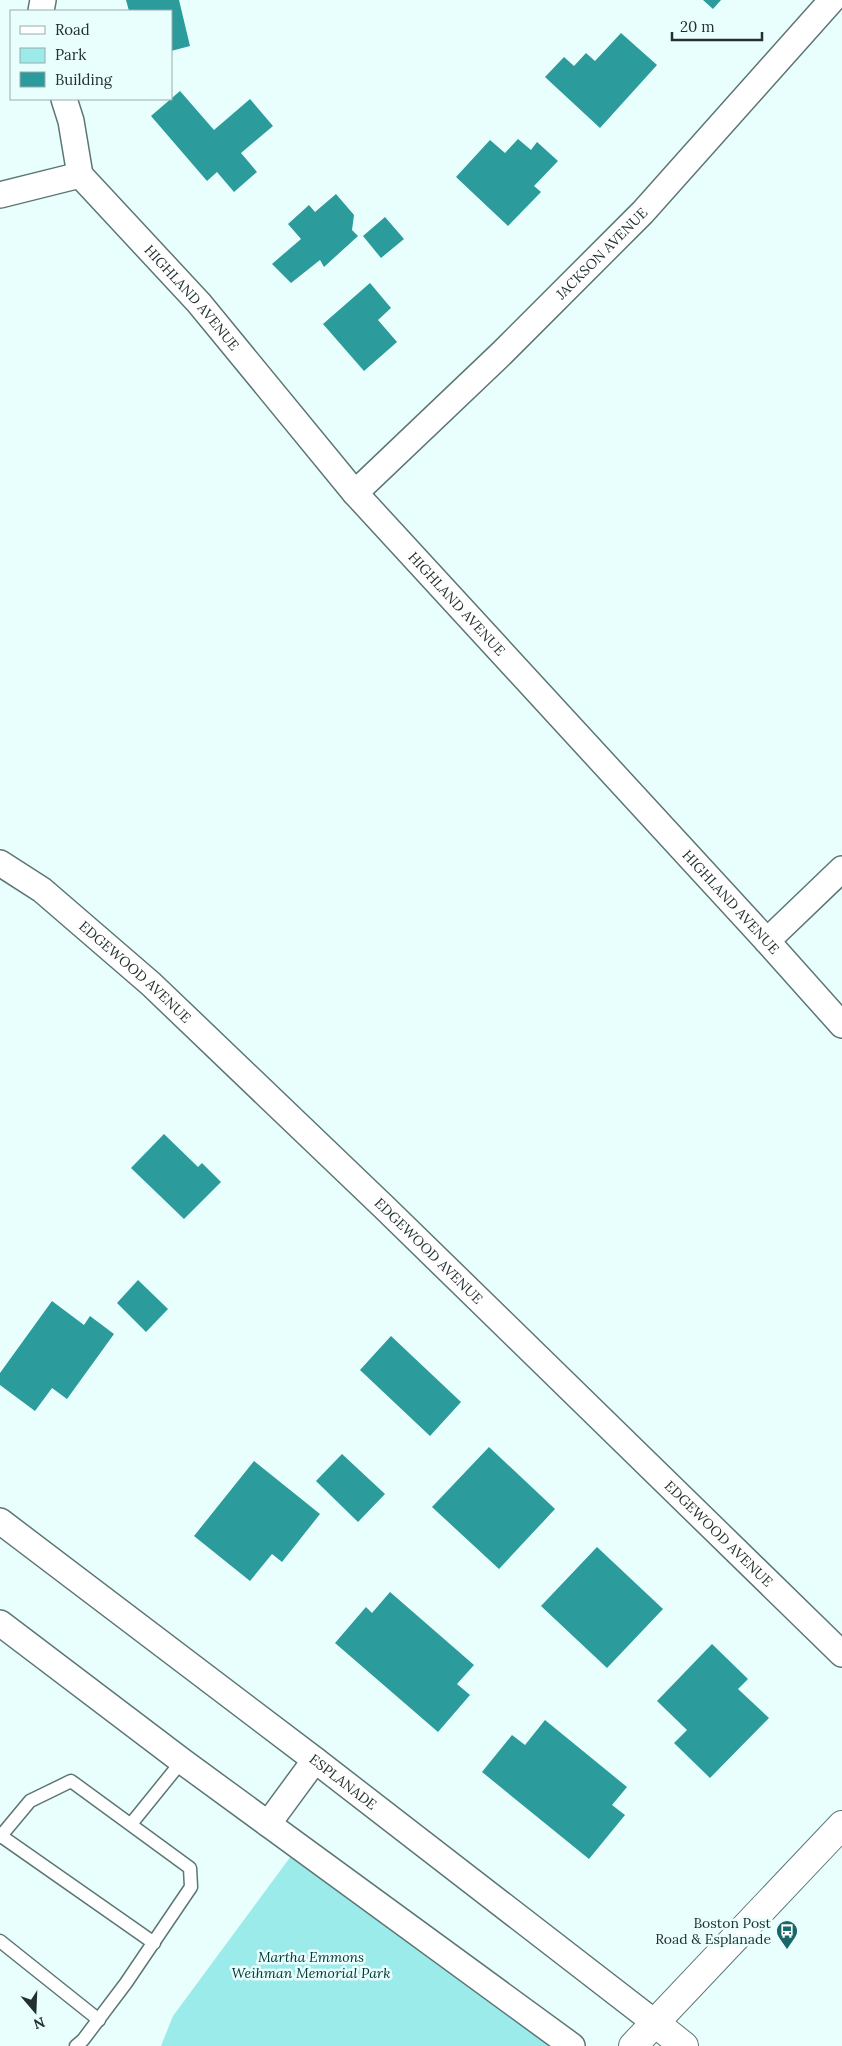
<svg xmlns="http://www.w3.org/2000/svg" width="842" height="2046" font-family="Lora,serif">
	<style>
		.green { fill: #9aebea }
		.building { fill: #2b9b9b }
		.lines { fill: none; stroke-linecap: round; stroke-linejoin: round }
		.lane-casing { stroke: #5d7675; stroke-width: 15 }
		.street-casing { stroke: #5d7675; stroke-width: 28 }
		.secondary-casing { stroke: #5d7675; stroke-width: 30 }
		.primary-casing { stroke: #5d7675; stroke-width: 30 }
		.lane { stroke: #fff; stroke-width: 12 }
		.street { stroke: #fff; stroke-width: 25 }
		.secondary { stroke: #fff; stroke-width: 28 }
		.primary { stroke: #fff; stroke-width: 28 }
		.labels { text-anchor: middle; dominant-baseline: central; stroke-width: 5; stroke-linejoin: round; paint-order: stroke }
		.street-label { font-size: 14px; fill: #242f2f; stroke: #e9fffe }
		.poi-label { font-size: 14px; fill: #242f2f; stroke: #e9fffe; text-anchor: end }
		.park-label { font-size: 14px; font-style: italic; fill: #033; stroke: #e9fffe }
	</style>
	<rect width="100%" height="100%" fill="#e9fffe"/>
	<!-- green -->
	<path class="green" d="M294,1852L560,2046H161L173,2016Z"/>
	<!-- building -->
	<g class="building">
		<path d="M126,0H179L190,46L171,51V11H129Z"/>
		<path d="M703,0H721L713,9Z"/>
		<path d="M621,33L657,65L600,128L545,77L564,57L574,66L586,53L595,61Z"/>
		<path d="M180,91L214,130L250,99L273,126L241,153L257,172L234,192L217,172L207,181L151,116Z"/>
		<path d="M518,139L531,150L537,142L558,161L534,186L541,192L508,226L456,177L490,140L505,153Z"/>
		<path d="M336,194L354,215L352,230L358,236L324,267L320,260L291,283L272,264L301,239L288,224L309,205L315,212Z"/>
		<path d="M385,217L404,239L381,258L363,236Z"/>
		<path d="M370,283L391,308L378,320L397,342L364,371L323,324Z"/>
		<path d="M164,1134L198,1167L202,1163L221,1182L184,1219L131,1168Z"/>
		<path d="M138,1280L168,1309L146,1332L117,1303Z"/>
		<path d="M52,1301L84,1325L90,1316L114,1334L67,1399L52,1388L35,1411L0,1385V1373Z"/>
		<path d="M391,1336L461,1402L430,1436L360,1370Z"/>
		<path d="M489,1447L555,1509L499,1569L432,1507Z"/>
		<path d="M342,1454L385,1494L358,1522L316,1481Z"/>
		<path d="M254,1461L320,1514L282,1562L272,1554L250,1581L194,1536Z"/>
		<path d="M597,1547L663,1609L607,1668L541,1606Z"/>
		<path d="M390,1592L474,1665L457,1684L470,1695L438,1732L335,1643L366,1607L372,1613Z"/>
		<path d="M712,1644L748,1679L738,1689L769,1718L710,1778L674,1743L687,1730L657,1701Z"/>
		<path d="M545,1720L627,1787L612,1805L625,1815L589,1859L482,1772L512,1735L525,1745Z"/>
	</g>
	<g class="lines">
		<!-- lane casing -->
		<g class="lane-casing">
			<g id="lane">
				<path d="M131,1824L182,1761"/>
				<path d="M1,1836L154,1943"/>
				<path d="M0,1837L30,1801L71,1781L190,1868L191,1887L126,1983L83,2040L76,2046"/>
				<path d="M0,1941L99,2020"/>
			</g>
		</g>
		<!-- street casing -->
		<g class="street-casing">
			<g id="street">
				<path d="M41,11L43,0"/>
				<path d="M64,99L71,121L80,175"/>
				<path id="s1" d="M80,175L199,303L355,493L767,941L842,1025"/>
				<path d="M0,195L80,175"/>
				<path id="s2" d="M355,493L502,353L643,212L832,0"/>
				<path id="s3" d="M0,863L42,890L151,984L385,1208L842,1654"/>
				<path d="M767,941L842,869"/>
				<path id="s4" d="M0,1521L315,1760L654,2022"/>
				<path d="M0,1623L182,1761L572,2046"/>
				<path d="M268,1824L315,1760"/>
			</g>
		</g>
		<!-- secondary casing -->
		<g class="secondary-casing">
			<path id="secondary" d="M654,2022L684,2046"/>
		</g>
		<!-- primary casing -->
		<g class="primary-casing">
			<path id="primary" d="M633,2046L842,1825"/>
		</g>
		<!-- lane -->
		<use href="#lane" class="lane"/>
		<!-- street -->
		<use href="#street" class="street"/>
		<!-- secondary -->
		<use href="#secondary" class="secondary"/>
		<!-- primary -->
		<use href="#primary" class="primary"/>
	</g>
	<!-- icons -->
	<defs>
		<g id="bus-pin" transform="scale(1.125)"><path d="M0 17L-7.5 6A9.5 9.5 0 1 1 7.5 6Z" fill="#196767" stroke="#e9fffe"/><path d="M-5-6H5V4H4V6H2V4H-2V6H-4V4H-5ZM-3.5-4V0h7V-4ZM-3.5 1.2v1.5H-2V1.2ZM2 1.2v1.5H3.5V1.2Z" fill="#fff"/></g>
	</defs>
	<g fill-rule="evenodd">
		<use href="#bus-pin" x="787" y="1931"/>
	</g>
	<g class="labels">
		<!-- street labels -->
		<g class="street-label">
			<text stroke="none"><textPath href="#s2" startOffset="344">JACKSON AVENUE</textPath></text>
			<text stroke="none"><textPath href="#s1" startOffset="166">HIGHLAND AVENUE</textPath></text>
			<text stroke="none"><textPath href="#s1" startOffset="571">HIGHLAND AVENUE</textPath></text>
			<text stroke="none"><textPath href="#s1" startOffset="976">HIGHLAND AVENUE</textPath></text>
			<text stroke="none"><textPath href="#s3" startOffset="174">EDGEWOOD AVENUE</textPath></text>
			<text stroke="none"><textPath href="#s3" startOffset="579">EDGEWOOD AVENUE</textPath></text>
			<text stroke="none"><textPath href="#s3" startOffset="984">EDGEWOOD AVENUE</textPath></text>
			<text stroke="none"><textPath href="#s4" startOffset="431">ESPLANADE</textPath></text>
		</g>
		<!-- poi labels -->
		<g class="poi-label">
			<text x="771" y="1923">Boston Post<tspan x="771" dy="16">Road &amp; Esplanade</tspan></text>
		</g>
		<!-- park labels -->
		<g class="park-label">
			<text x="311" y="1957">Martha Emmons<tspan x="311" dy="16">Weihman Memorial Park</tspan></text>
		</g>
	</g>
	<!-- legend -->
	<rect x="10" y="10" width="162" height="90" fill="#e9fffe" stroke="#9aacab"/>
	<rect x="20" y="26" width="25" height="8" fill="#ffffff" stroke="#9aacab"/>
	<text x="55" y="35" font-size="15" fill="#242f2f">Road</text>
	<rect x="20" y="48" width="25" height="15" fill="#9aebea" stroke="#9aacab"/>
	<text x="55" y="60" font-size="15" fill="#242f2f">Park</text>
	<rect x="20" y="72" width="25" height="15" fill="#2b9b9b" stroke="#9aacab"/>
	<text x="55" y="85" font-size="15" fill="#242f2f">Building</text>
	<!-- north arrow -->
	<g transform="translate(35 2011) rotate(161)" stroke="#e9fffe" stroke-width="4" paint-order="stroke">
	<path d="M0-4L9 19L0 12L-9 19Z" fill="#242f2f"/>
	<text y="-8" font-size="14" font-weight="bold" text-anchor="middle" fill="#242f2f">N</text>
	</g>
	<!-- scale -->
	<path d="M672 32v8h90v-8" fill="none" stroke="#242f2f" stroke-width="2.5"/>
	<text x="680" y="32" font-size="15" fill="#242f2f" stroke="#e9fffe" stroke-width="4" paint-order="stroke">20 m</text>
</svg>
